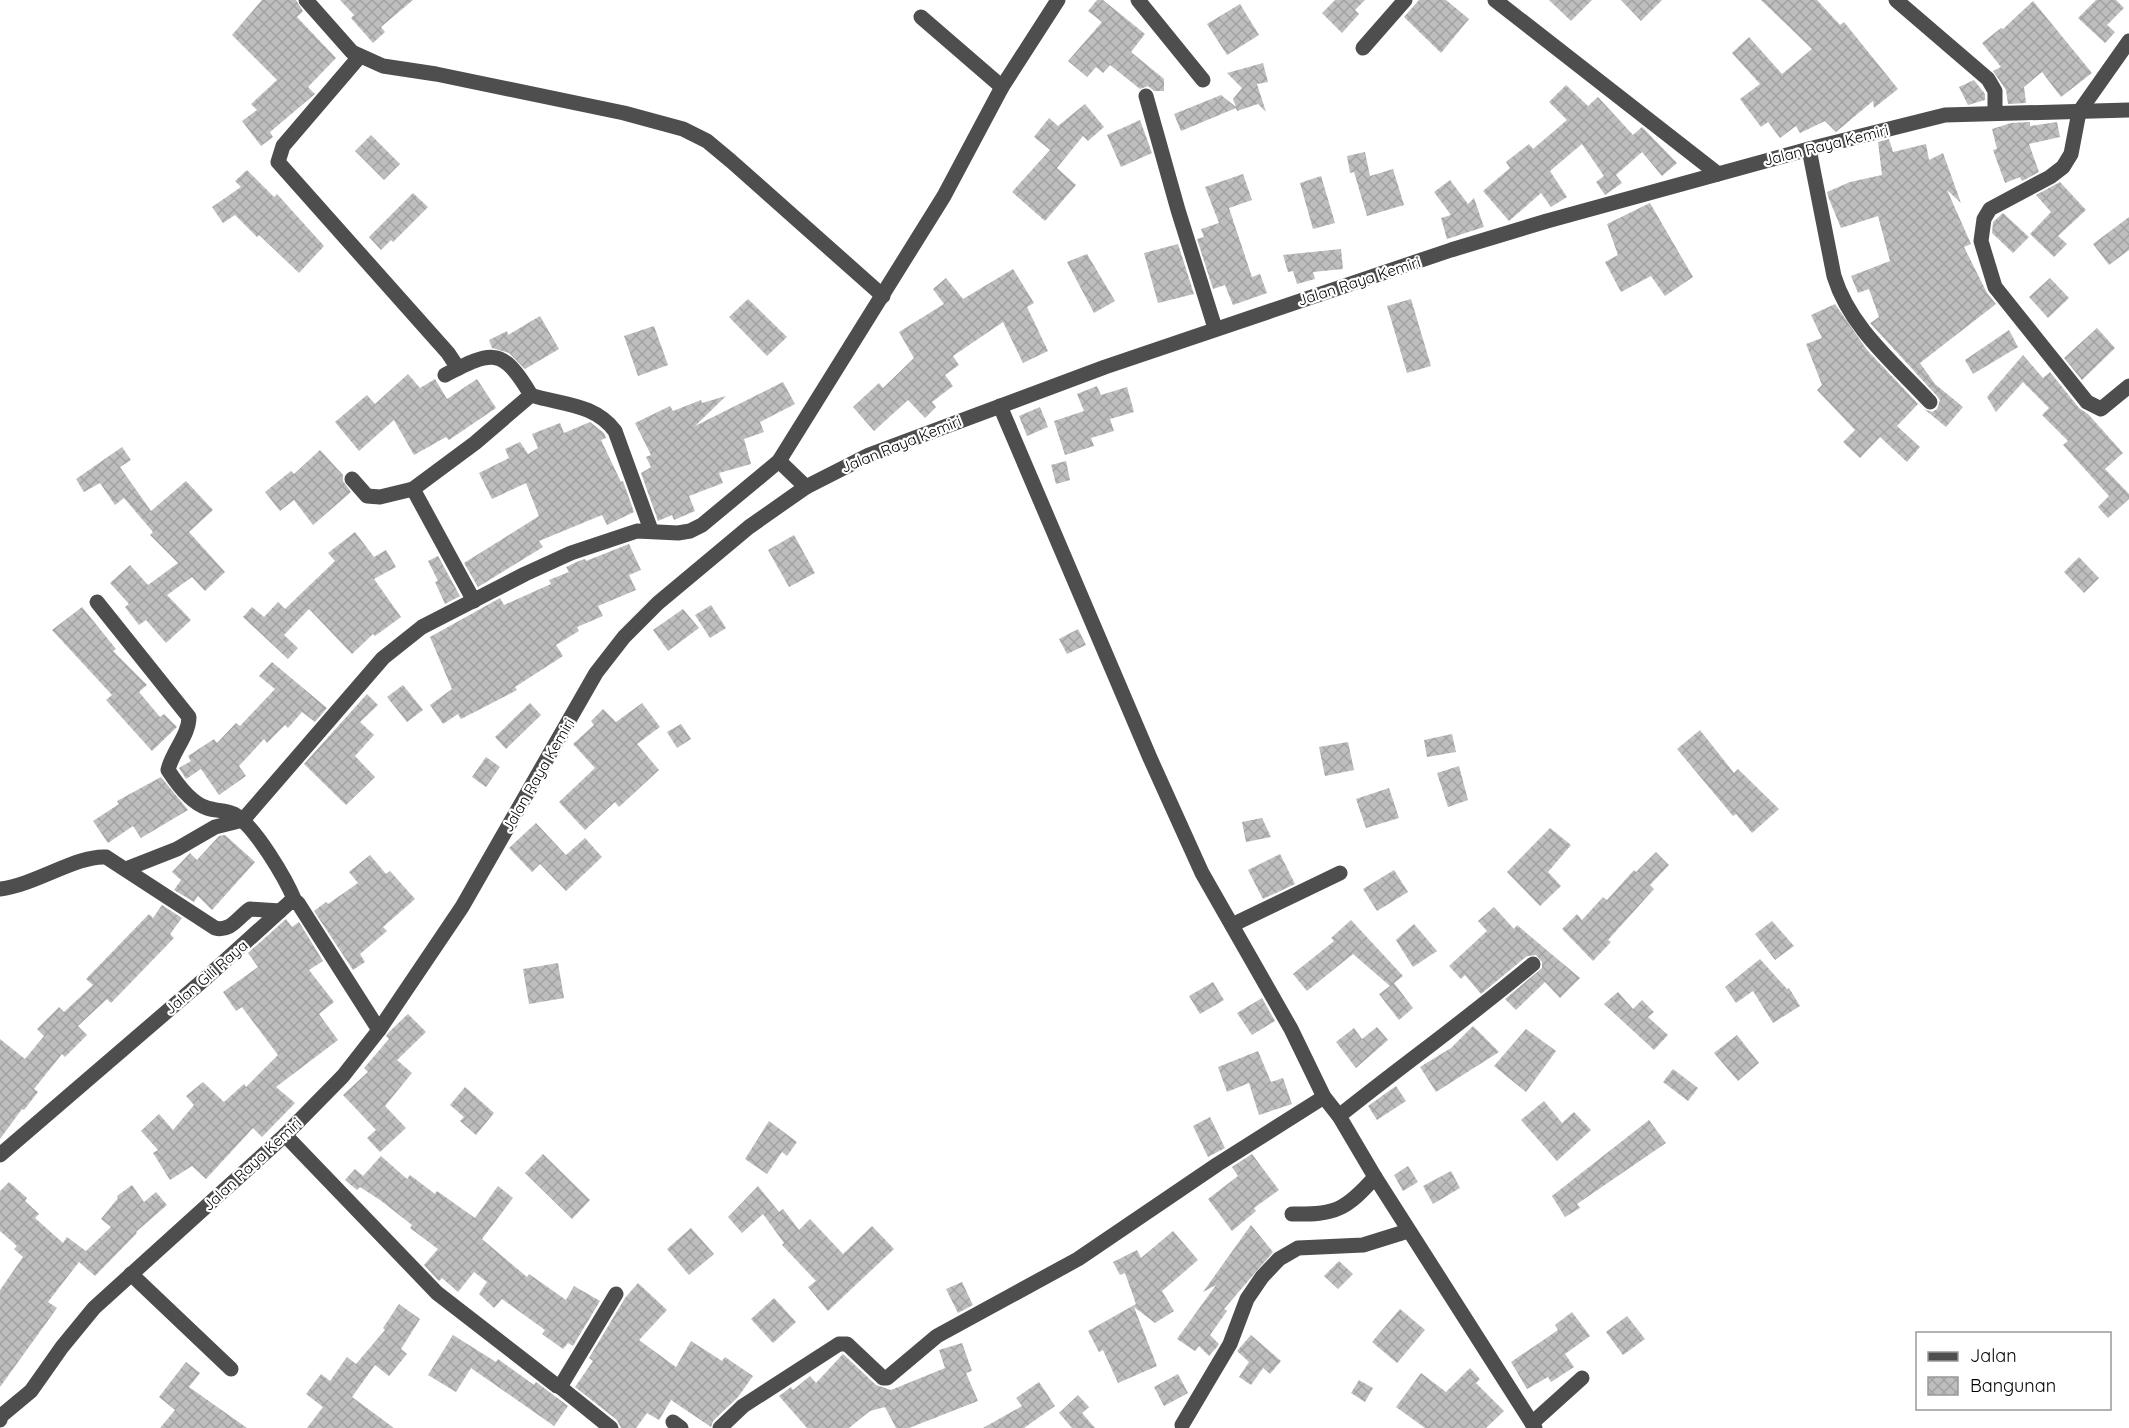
<svg xmlns="http://www.w3.org/2000/svg" width="2129" height="1428" font-family="Quicksand,sans-serif">
	<style>
		.building { fill: url(#building-cross-hatch) }
		.lines { fill: none; stroke-linecap: round; stroke-linejoin: round }
		.minor { stroke: #4e4e4e; stroke-width: 15 }
		.labels { text-anchor: middle; dominant-baseline: central; stroke-width: 4.5; stroke-linejoin: round; paint-order: stroke }
		.street-label { font-size: 15px; fill: #000; stroke: #fff }
	</style>
	<defs>
		<pattern id="building-cross-hatch" width="8" height="8" patternUnits="userSpaceOnUse" patternTransform="scale(1.5)"><rect width="8" height="8" fill="#bebebe"/><path d="M0 0l8 8M0 8l8-8" fill="none" stroke="#a2a2a2"/></pattern>
	</defs>
	<rect width="100%" height="100%" fill="#fff"/>
	<!-- building -->
	<g class="building">
		<path d="M262,0H296L303,11L297,17L336,58L308,87L315,94L270,132L273,137L261,146L242,121L257,110L251,104L277,80L232,35Z"/>
		<path d="M340,0H413L381,27L385,32L373,43L351,18L354,15Z"/>
		<path d="M1097,0H1103L1145,34L1131,52L1164,79V91H1154L1148,86L1140,89L1110,65L1103,73L1096,67L1087,77L1068,61L1102,22L1088,11Z"/>
		<path d="M1335,0H1365L1355,10L1359,14L1342,33L1322,13Z"/>
		<path d="M1419,0H1446L1469,19L1441,53L1404,17Z"/>
		<path d="M1549,0H1592L1571,21Z"/>
		<path d="M1621,0H1662L1641,21Z"/>
		<path d="M1761,0H1817L1840,25L1844,22L1898,89L1874,108L1873,101L1836,132L1825,121L1800,133L1796,126L1780,138L1768,122L1761,127L1740,99L1760,84L1732,53L1749,37L1782,74L1812,49Z"/>
		<path d="M2096,0H2116L2124,8L2107,25L2115,32L2105,43L2078,18Z"/>
		<path d="M2033,1L2092,73L2061,97L2042,72L2024,87L2026,103L2008,104L2006,90L1993,71L2001,67L1982,43L2001,28L2003,29Z"/>
		<path d="M1240,4L1259,35L1227,55L1207,24Z"/>
		<path d="M1263,63L1268,82L1257,84L1266,112L1258,104L1237,111L1236,108L1181,131L1174,114L1221,95L1236,107L1233,99L1242,88L1227,73Z"/>
		<path d="M1974,80L1985,94V100L1968,105L1959,87Z"/>
		<path d="M1566,85L1588,106L1598,97L1633,135L1642,127L1677,163L1662,176L1642,152L1616,175L1622,183L1605,195L1596,182L1604,176L1582,144L1550,171L1567,197L1551,207L1541,193L1509,221L1483,191L1510,168L1506,162L1529,144L1533,149L1567,120L1549,102Z"/>
		<path d="M1085,104L1104,127L1088,141L1083,136L1057,168L1076,185L1045,221L1012,192L1050,150L1034,137L1049,118L1058,126Z"/>
		<path d="M1140,120L1152,153L1121,167L1107,135Z"/>
		<path d="M2030,122V126L2057,122L2060,137L2029,144L2039,172L2022,181L2020,177L2005,183L1993,150L1997,149L1992,129L2011,123Z"/>
		<path d="M371,135L400,164L384,180L355,151Z"/>
		<path d="M1889,139L1893,152L1926,144L1929,160L1943,153L1961,203L1947,190L1971,244L1964,247L1987,293L1996,304L1920,363L1935,384L1963,407L1946,427L1924,409L1932,412L1937,409L1940,400L1937,396L1870,323L1879,317L1869,289L1858,293L1851,276L1890,261L1878,216L1841,228L1829,199L1827,192L1850,182L1882,175L1878,142Z"/>
		<path d="M1365,152L1370,176L1393,169L1404,205L1367,216L1354,172L1350,173L1347,156Z"/>
		<path d="M247,170L274,197L277,194L324,246L299,273L259,235L257,237L235,215L223,223L212,207L241,187L235,181Z"/>
		<path d="M1243,174L1252,200L1229,208L1252,277L1260,274L1267,293L1233,305L1225,285L1213,289L1197,239L1204,237L1201,229L1219,223L1205,187Z"/>
		<path d="M1321,176L1335,223L1313,229L1300,183Z"/>
		<path d="M1450,180L1468,204L1474,198L1484,227L1447,239L1441,218L1451,215L1434,192Z"/>
		<path d="M2060,182L2086,210L2058,236L2067,244L2054,257L2030,234L2051,212L2036,195Z"/>
		<path d="M413,193L428,207L393,242L391,240L381,250L369,237Z"/>
		<path d="M1650,203L1693,277L1665,296L1651,276L1621,292L1605,262L1618,255L1607,224Z"/>
		<path d="M2003,213L2029,237L2013,253L1992,233L1993,222Z"/>
		<path d="M2129,217V250L2109,265L2093,244Z"/>
		<path d="M1178,244L1194,294L1158,303L1144,253Z"/>
		<path d="M1341,249L1343,269L1313,272L1315,279L1297,284L1293,271L1288,272L1283,255Z"/>
		<path d="M1087,254L1115,301L1094,313L1067,262Z"/>
		<path d="M1013,269L1034,303L1027,307L1048,351L1023,363L1003,322L953,356L959,365L945,375L953,386L932,402L936,407L925,418L908,400L874,431L853,407L879,383L883,388L914,358L899,332L944,304L933,289L946,278L963,299Z"/>
		<path d="M2050,278L2069,298L2048,318L2029,297Z"/>
		<path d="M748,299L787,337L767,356L729,317Z"/>
		<path d="M1411,299L1431,366L1407,373L1387,306Z"/>
		<path d="M1835,304L1867,350L1922,408L1918,404L1897,426L1920,447L1907,462L1880,437L1860,458L1843,442L1855,430L1817,390L1822,385L1806,344L1822,338L1811,315Z"/>
		<path d="M540,316L559,349L525,369L509,353L492,348L489,340L507,331L508,335Z"/>
		<path d="M654,326L668,365L638,376L624,336Z"/>
		<path d="M2097,328L2115,348L2082,380L2064,358Z"/>
		<path d="M2009,330L2018,347L1973,374L1965,360Z"/>
		<path d="M2023,355L2043,378L2050,372L2079,408L2088,414L2123,453L2105,469L2129,494V499L2108,518L2098,507L2109,496L2063,445L2068,441L2042,415L2049,408L2023,382L1996,412L1987,397Z"/>
		<path d="M408,374L420,388L435,379L447,399L477,379L496,408L449,440L446,437L414,455L394,420L359,451L335,422L367,395L375,404Z"/>
		<path d="M783,382L795,404L760,422L764,432L744,439L751,464L719,473L723,483L689,496L695,511L674,520L672,515L658,521L641,473L651,467L646,457L651,455L635,423L670,406L673,411L701,400L702,403L726,396L695,426Z"/>
		<path d="M1097,386L1101,395L1127,387L1134,412L1110,419L1114,431L1091,438L1094,446L1065,455L1054,421L1084,411L1077,394Z"/>
		<path d="M1040,407L1048,427L1027,436L1019,416Z"/>
		<path d="M590,422L604,433L606,438L601,440L621,482L623,481L634,512L607,525L602,515L539,541L543,547L478,587L464,563L539,516L526,483L492,499L479,473L509,458L505,449L520,442L528,454L538,448L532,434L560,423L564,433Z"/>
		<path d="M122,447L131,460L120,467L151,511L186,481L213,510L189,532L225,572L205,591L192,577L167,595L191,620L166,643L146,620L139,625L125,607L129,604L110,583L130,565L148,585L178,563L150,535L153,532L124,498L115,505L100,483L84,492L76,479Z"/>
		<path d="M320,450L343,475V481L351,492L313,525L294,500L280,511L265,492L291,471L294,474Z"/>
		<path d="M1066,461L1070,480L1056,484L1051,465Z"/>
		<path d="M355,532L374,557L386,550L396,567L374,579L401,617L375,636L373,634L352,654L309,609L284,635L298,648L288,659L243,617L252,607L264,617L278,602L285,609L335,561L328,553Z"/>
		<path d="M794,535L815,573L789,587L768,550Z"/>
		<path d="M629,544L641,570L629,575L636,590L598,606L603,616L577,627L579,631L556,645L563,656L515,687L517,690L461,719L458,714L443,724L430,705L452,689L430,637L500,598L504,605L551,584L549,580L569,572L566,567L579,561L585,559L586,561Z"/>
		<path d="M438,556L460,596L445,604L435,582L438,581L428,561Z"/>
		<path d="M2079,557L2099,578L2084,593L2064,572Z"/>
		<path d="M711,605L726,628L710,638L695,615Z"/>
		<path d="M82,607L116,649L113,651L147,685L139,692L160,717L164,714L177,727L152,751L106,700L112,695L52,630Z"/>
		<path d="M683,609L699,628L668,651L653,630Z"/>
		<path d="M1078,629L1086,645L1067,654L1059,639Z"/>
		<path d="M272,662L327,708L315,722L302,712L288,728L285,725L267,743L264,739L239,766L246,776L219,795L201,769L186,779L179,768L191,761L188,756L214,739L217,743L236,723L240,726L275,689L259,676Z"/>
		<path d="M403,685L423,710L407,722L387,697Z"/>
		<path d="M367,694L378,705L360,722L374,735L355,756L375,777L346,805L304,764Z"/>
		<path d="M530,703L541,715L506,749L495,737Z"/>
		<path d="M642,703L660,727L637,744L659,770L619,807L615,802L585,830L559,802L595,768L573,744L594,725L591,721L603,709L616,722Z"/>
		<path d="M681,724L691,739L677,748L667,732Z"/>
		<path d="M1700,730L1734,773L1738,769L1779,809L1752,833L1736,814L1733,816L1677,749Z"/>
		<path d="M1452,734L1456,752L1427,757L1424,740Z"/>
		<path d="M1348,742L1354,770L1325,776L1319,747Z"/>
		<path d="M486,757L500,767L486,787L472,777Z"/>
		<path d="M1459,766L1468,800L1448,807L1437,773Z"/>
		<path d="M161,777L188,810L141,838L133,826L108,843L93,821L119,804L117,801Z"/>
		<path d="M1389,788L1399,818L1366,828L1356,799Z"/>
		<path d="M1262,818L1271,837L1246,842L1242,822Z"/>
		<path d="M536,823L566,855L585,838L602,857L566,891L540,864L532,872L509,848Z"/>
		<path d="M1550,828L1571,845L1548,872L1561,886L1540,906L1507,872Z"/>
		<path d="M225,835L255,862L212,910L198,896L194,902L174,890L181,880L172,872L190,853L197,860L219,836Z"/>
		<path d="M1656,852L1669,865L1650,885L1654,889L1608,940L1611,942L1593,961L1562,929L1577,914L1582,920L1603,897L1607,900L1634,870L1636,872Z"/>
		<path d="M1280,854L1295,884L1263,899L1248,870Z"/>
		<path d="M370,855L386,874L390,871L415,899L383,927L387,931L360,954L365,962L353,970L314,911L326,902L328,904L358,883L349,872Z"/>
		<path d="M1394,870L1408,892L1377,911L1363,889Z"/>
		<path d="M162,905L182,918L170,934L174,938L111,1003L107,999L78,1026L87,1035L65,1057L62,1054L34,1089L38,1092L24,1110L22,1109L0,1139V1039L25,1059L44,1036L37,1029L59,1007L64,1012L93,985L86,979L149,914L153,918Z"/>
		<path d="M1494,907L1514,929L1517,925L1580,978L1560,998L1545,982L1516,1010L1505,999L1542,968V962L1536,955L1527,956L1481,994L1465,975L1461,979L1449,966L1487,931L1478,921Z"/>
		<path d="M286,919L292,927L299,922L323,961L309,970L334,1002L319,1014L338,1040L276,1087L295,1103L262,1137L253,1128L206,1179L192,1166L170,1180L153,1153L158,1150L141,1131L159,1114L173,1130L194,1105L186,1096L203,1082L224,1102L244,1084L246,1087L278,1055L242,1007L236,1011L223,992L258,967L248,953Z"/>
		<path d="M1351,920L1403,976L1394,983L1413,1008L1399,1020L1379,994L1390,986L1353,954L1307,991L1293,974L1334,941L1331,938Z"/>
		<path d="M1772,921L1794,946L1775,960L1755,934Z"/>
		<path d="M1414,924L1437,951L1413,967L1396,940Z"/>
		<path d="M1760,959L1787,989L1789,988L1800,1006L1773,1023L1753,991L1736,1003L1725,987Z"/>
		<path d="M558,963L564,998L529,1004L523,969Z"/>
		<path d="M1213,982L1224,1000L1200,1014L1189,996Z"/>
		<path d="M1618,992L1633,1009L1642,1000L1654,1012L1648,1017L1668,1035L1654,1050L1604,1004Z"/>
		<path d="M1262,998L1275,1021L1252,1035L1237,1013Z"/>
		<path d="M408,1014L426,1032L397,1060L412,1073L385,1106L406,1128L380,1152L367,1138L376,1130L343,1095L368,1072L364,1068L389,1039L386,1036L389,1032Z"/>
		<path d="M1473,1026L1499,1052L1436,1092L1420,1067L1451,1048Z"/>
		<path d="M1377,1027L1388,1040L1356,1068L1336,1042L1354,1028L1362,1039Z"/>
		<path d="M1526,1029L1556,1051L1526,1092L1494,1066Z"/>
		<path d="M1737,1035L1759,1063L1738,1081L1714,1053Z"/>
		<path d="M1258,1051L1271,1082L1283,1078L1292,1104L1259,1115L1249,1083L1227,1092L1218,1067Z"/>
		<path d="M1673,1069L1698,1088L1688,1101L1663,1082Z"/>
		<path d="M1396,1086L1406,1101L1377,1120L1368,1106Z"/>
		<path d="M465,1087L494,1113L476,1135L460,1121L464,1117L450,1105Z"/>
		<path d="M1544,1101L1562,1123L1574,1112L1591,1130L1557,1161L1521,1120Z"/>
		<path d="M1210,1117L1225,1148L1208,1157L1193,1126Z"/>
		<path d="M1649,1120L1666,1143L1577,1204L1580,1208L1565,1217L1552,1196Z"/>
		<path d="M769,1121L797,1142L787,1156L782,1152L767,1174L745,1159Z"/>
		<path d="M543,1154L590,1200L572,1219L525,1173Z"/>
		<path d="M1252,1154L1279,1190L1254,1208L1256,1211L1232,1231L1208,1199L1238,1176L1232,1167Z"/>
		<path d="M381,1156L407,1179L410,1175L435,1194L437,1191L475,1218L498,1186L513,1198L482,1239L527,1277L529,1274L566,1300L574,1286L600,1301L573,1346L568,1343L563,1349L542,1334L545,1330L502,1299L494,1308L479,1294L487,1282L474,1272L458,1292L442,1278L439,1281L424,1265L438,1249L410,1228L412,1225L380,1200L360,1187L357,1190L345,1180L355,1169L363,1176Z"/>
		<path d="M1408,1166L1418,1182L1403,1191L1394,1175Z"/>
		<path d="M1451,1171L1460,1188L1433,1204L1423,1186Z"/>
		<path d="M9,1182L27,1198L25,1201L39,1214L35,1218L63,1243L67,1237L86,1251L111,1227L101,1219L118,1198L117,1196L132,1185L144,1202L156,1192L167,1205L136,1232L137,1233L95,1276L79,1262L48,1302L57,1308L0,1387V1290L23,1257L14,1249L17,1246L0,1231V1191Z"/>
		<path d="M758,1186L779,1212L783,1209L799,1230L810,1219L843,1254L872,1226L894,1249L828,1311L808,1287L816,1281L782,1245L784,1243L763,1214L742,1233L728,1217Z"/>
		<path d="M1251,1225L1273,1252L1224,1309L1227,1311L1210,1335L1219,1344L1217,1347L1209,1356L1199,1346L1195,1351L1177,1339L1216,1285L1203,1292Z"/>
		<path d="M691,1228L714,1254L689,1275L667,1249Z"/>
		<path d="M1173,1231L1198,1260L1162,1291L1174,1311L1155,1323L1134,1307L1157,1366L1118,1383L1103,1350L1099,1352L1088,1331L1136,1304L1125,1273L1120,1275L1113,1262L1137,1250L1141,1258Z"/>
		<path d="M1339,1261L1353,1274L1338,1289L1324,1276Z"/>
		<path d="M962,1282L973,1305L958,1313L946,1289Z"/>
		<path d="M638,1283L667,1310L639,1340L676,1367L691,1341L722,1361L725,1357L753,1376L738,1397L713,1421L711,1427L671,1400L659,1420L647,1413L636,1428H621L617,1420L575,1387L593,1361L589,1358L625,1298Z"/>
		<path d="M774,1298L796,1322L773,1343L751,1319Z"/>
		<path d="M399,1304L420,1319L401,1349L407,1354L389,1376L375,1365L352,1397L394,1428H307L323,1407L306,1394L321,1374L330,1381L347,1357L356,1364L385,1330L383,1328Z"/>
		<path d="M1400,1309L1425,1330L1397,1363L1372,1342Z"/>
		<path d="M1572,1312L1590,1336L1565,1354L1574,1367L1551,1382L1548,1377L1527,1389L1511,1362L1558,1330L1555,1325Z"/>
		<path d="M1627,1316L1645,1339L1623,1355L1606,1332Z"/>
		<path d="M453,1335L496,1362L498,1359L534,1385L536,1382L568,1406L554,1426L471,1368L456,1392L428,1375Z"/>
		<path d="M1251,1335L1281,1361L1270,1374L1263,1368L1251,1385L1239,1377L1249,1362L1237,1351Z"/>
		<path d="M962,1343L972,1371L966,1373L978,1401L909,1428H896L885,1407L870,1411L849,1428H807L779,1396L791,1387L793,1390L810,1376L816,1383L843,1354L876,1385L891,1390L945,1368L939,1350Z"/>
		<path d="M186,1362L200,1373L189,1387L247,1428H160L175,1410L159,1397Z"/>
		<path d="M1470,1368L1480,1379L1476,1383L1504,1411L1486,1428H1425L1396,1407L1421,1373L1446,1392Z"/>
		<path d="M1178,1374L1188,1393L1164,1406L1154,1387Z"/>
		<path d="M1359,1380L1373,1388L1365,1402L1351,1393Z"/>
		<path d="M1039,1382L1055,1406L1024,1428H983L1022,1406L1016,1398Z"/>
		<path d="M1078,1395L1089,1407L1082,1413L1095,1428H1072L1059,1413Z"/>
	</g>
	<g class="lines">
		<!-- minor -->
		<g class="minor">
			<path d="M306,0L352,52L383,66L436,74L624,113L683,129L707,141L731,161L883,296"/>
			<path d="M1138,0L1203,80"/>
			<path d="M1495,0L1718,174"/>
			<path d="M1896,0L1988,79L1995,91V113"/>
			<path d="M921,17L1002,87"/>
			<path d="M2129,41L2079,112L2071,154L2063,167L2050,177L1990,209L1984,219L1981,241L1995,287L2087,402L2101,409L2129,386"/>
			<path d="M1363,48L1405,0"/>
			<path d="M360,56L283,146L278,162L448,353L458,368"/>
			<path d="M1146,96L1178,210L1215,328"/>
			<path d="M1809,149L1834,276C1850,328 1894,363 1930,402"/>
			<path d="M445,375C492,351 502,346 531,395C561,405 594,403 615,431L651,530"/>
			<path d="M1000,406L1150,758L1202,873L1291,1029L1324,1097L1339,1116L1375,1177C1346,1210 1335,1215 1292,1214"/>
			<path d="M779,461L806,487"/>
			<path d="M352,479L367,496L380,497L413,489L474,601"/>
			<path d="M413,489L475,443L531,395"/>
			<path d="M97,602L189,717C189,735 172,752 168,770C177,784 191,803 207,808C216,811 225,810 234,814C255,826 286,879 295,901"/>
			<path d="M126,869L177,849L215,827L243,820L383,658L422,627L525,574L571,553L637,531L678,533L690,531L702,525L779,461L944,196L1002,87L1058,0"/>
			<path d="M0,889C35,885 77,855 106,857L215,928C231,932 238,917 250,909L280,911"/>
			<path d="M1232,925L1340,873"/>
			<path d="M1339,1116C1404,1064 1470,1017 1533,964"/>
			<path d="M285,1135L437,1293L557,1386L560,1387L616,1294"/>
			<path d="M0,1155L207,977L290,902L298,903L379,1030"/>
			<path d="M1375,1177L1535,1428"/>
			<path d="M131,1274L231,1369"/>
			<path d="M560,1387L611,1428"/>
			<path d="M0,1420L1,1416L31,1391L62,1347L94,1308L285,1135L343,1076L379,1030L462,907L596,673L624,637L658,603L749,527L806,487L869,455L1105,367L1451,250L1547,221L1809,149L1945,115L2129,110"/>
			<path d="M673,1422L681,1428"/>
			<path d="M1532,1423L1582,1378"/>
			<path d="M1182,1425L1230,1344L1247,1299L1262,1277L1279,1259L1298,1248L1363,1245L1408,1231"/>
			<path d="M720,1428L743,1406L839,1344H847L883,1378H887L937,1336L1078,1259L1218,1164L1324,1097"/>
		</g>
	</g>
	<g class="labels">
		<!-- street labels -->
		<g class="street-label">
			<text transform="translate(1826 145) rotate(-14)">Jalan Raya Kemiri</text>
			<text transform="translate(1359 281) rotate(-18)">Jalan Raya Kemiri</text>
			<text transform="translate(901 444) rotate(-22)">Jalan Raya Kemiri</text>
			<text transform="translate(538 775) rotate(-60)">Jalan Raya Kemiri</text>
			<text transform="translate(206 977) rotate(-41)">Jalan Gili Raya</text>
			<text transform="translate(252 1164) rotate(-43)">Jalan Raya Kemiri</text>
		</g>
	</g>
	<!-- legend -->
	<rect x="1916" y="1332" width="195" height="78" fill="#ffffff" stroke="#999999" stroke-width="1.5"/>
	<rect x="1928" y="1352" width="30" height="9" fill="#4e4e4e" stroke="#999999" stroke-width="1.5"/>
	<text x="1970" y="1362" font-size="18" fill="#000000">Jalan</text>
	<rect x="1928" y="1377" width="30" height="18" fill="url(#building-cross-hatch)" stroke="#999999" stroke-width="1.5"/>
	<text x="1970" y="1392" font-size="18" fill="#000000">Bangunan</text>
</svg>
